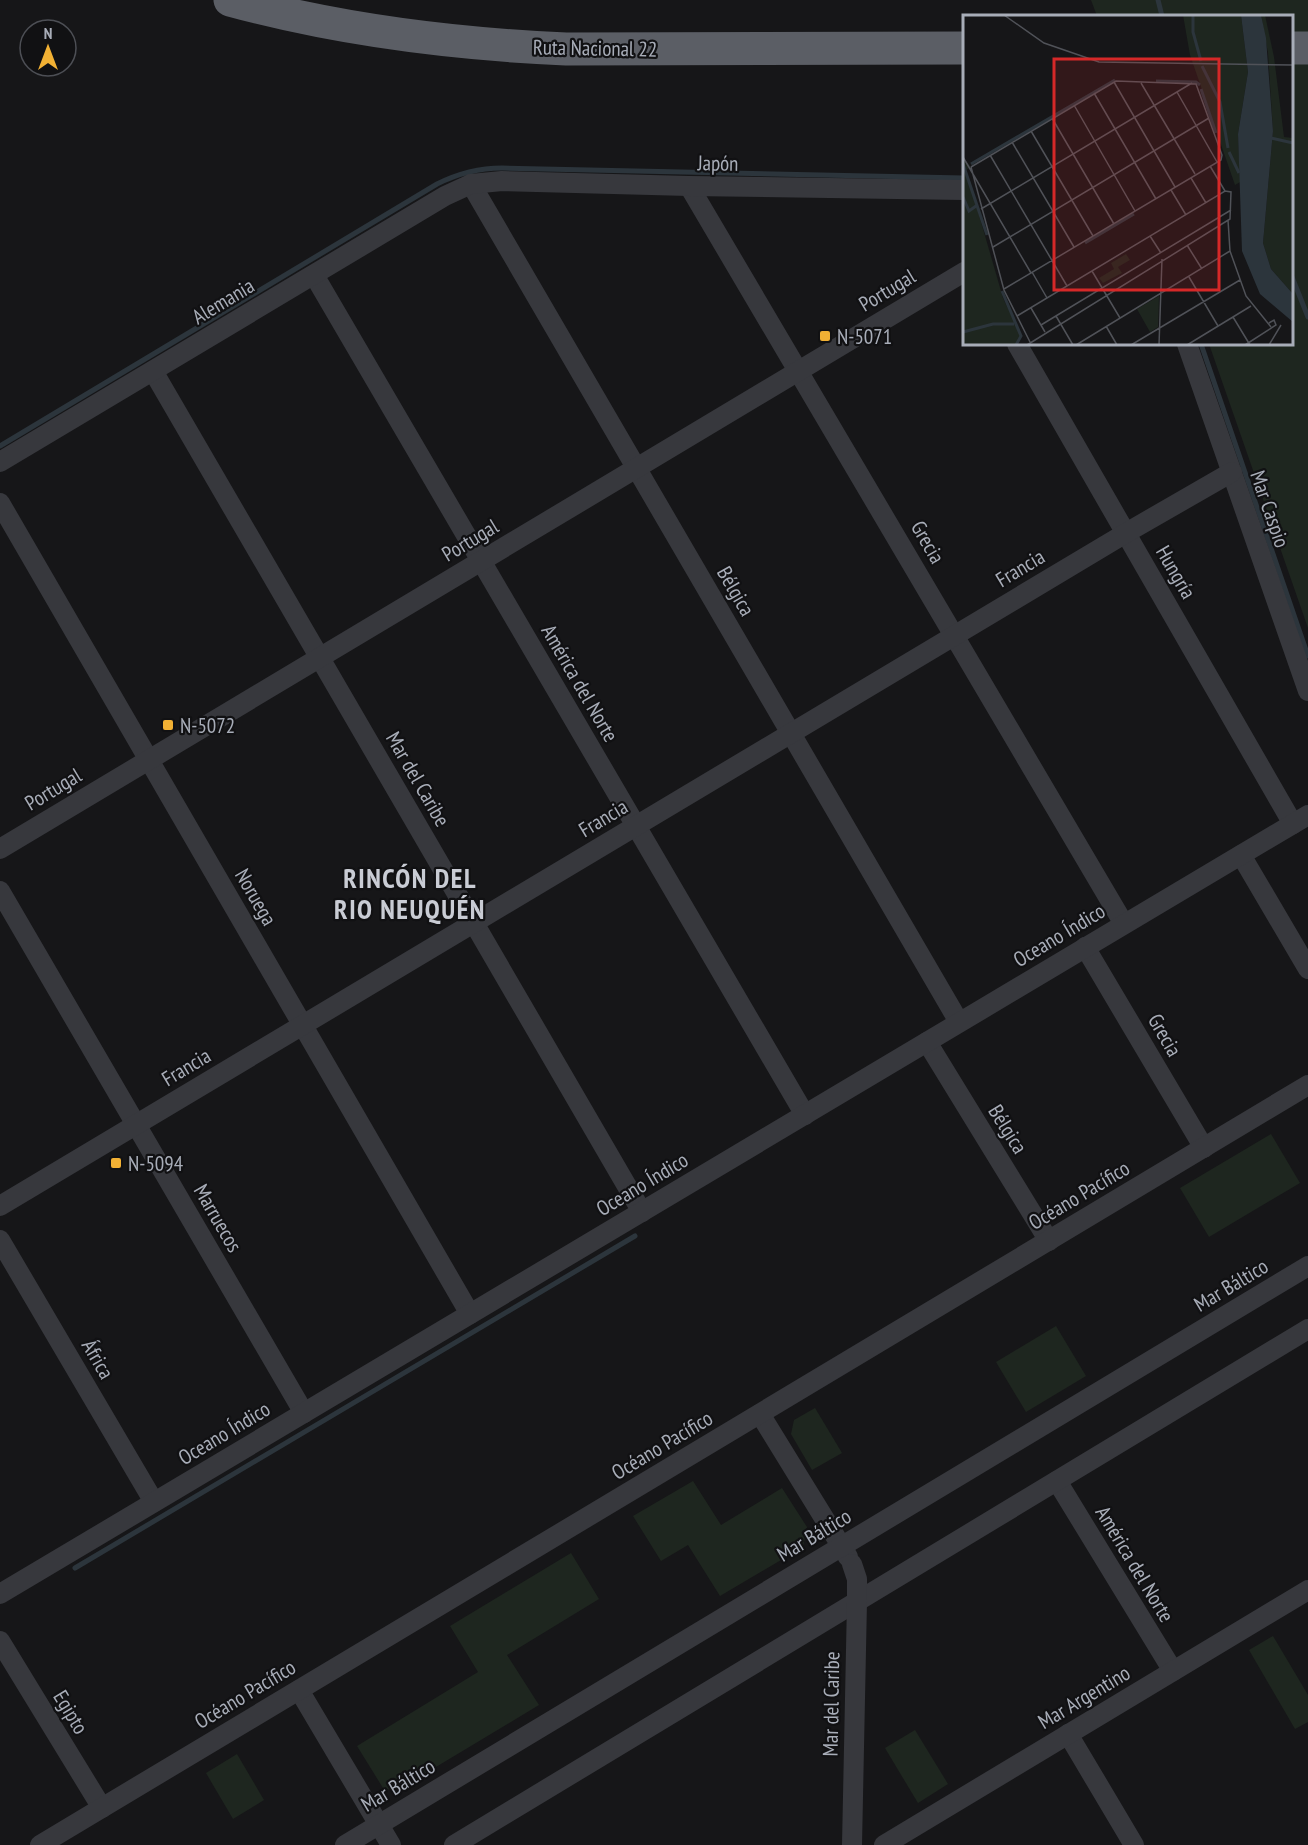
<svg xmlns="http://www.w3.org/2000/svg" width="1308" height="1845" font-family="'PT Sans Narrow',sans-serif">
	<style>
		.green { fill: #1e261f }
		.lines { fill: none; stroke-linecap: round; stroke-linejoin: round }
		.stream { stroke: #2c353c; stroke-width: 5 }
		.minor { stroke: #37383d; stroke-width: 20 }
		.trunk { stroke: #5b5e65; stroke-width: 33 }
		.poi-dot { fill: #f2b134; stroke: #111113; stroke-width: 2 }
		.labels { text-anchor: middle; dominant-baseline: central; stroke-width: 4.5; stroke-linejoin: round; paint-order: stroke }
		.street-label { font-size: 21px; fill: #a8adb8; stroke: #111113 }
		.poi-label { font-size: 21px; fill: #a8adb8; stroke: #111113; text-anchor: start }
		.district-label { font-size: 27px; font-weight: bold; letter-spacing: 1.5px; fill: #c9ccd4; stroke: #111113 }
		.inset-river { fill: none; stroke: #2c353c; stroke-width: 3 }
		.inset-road { fill: none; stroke: #505258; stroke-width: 1.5 }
		.view { fill: #d62828; fill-opacity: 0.15; stroke: #d62828; stroke-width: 3 }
		.inset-edge { fill: none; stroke: #a8adb8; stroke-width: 3 }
	</style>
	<rect width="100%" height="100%" fill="#161618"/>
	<!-- green -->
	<g class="green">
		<path d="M1091,0H1308V628L1209,344H1292V16H1097Z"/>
		<path d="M1271,1134L1300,1183L1209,1237L1180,1188Z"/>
		<path d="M1056,1326L1086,1376L1026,1412L996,1362Z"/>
		<path d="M815,1408L842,1453L812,1470L791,1434L794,1420Z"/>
		<path d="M693,1481L721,1525L782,1488L807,1527L803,1547L720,1596L688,1545L661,1561L633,1516Z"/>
		<path d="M571,1553L599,1599L507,1655L539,1705L396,1791L383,1788L357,1746L478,1672L450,1626Z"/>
		<path d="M1273,1636L1308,1695V1722L1295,1729L1249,1650Z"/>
		<path d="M915,1730L948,1784L918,1803L885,1748Z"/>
		<path d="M237,1754L264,1800L233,1819L206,1773Z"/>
	</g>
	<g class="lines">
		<!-- stream -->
		<g class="stream">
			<path d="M1158,0L1162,16"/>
			<path d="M1292,277L1308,317"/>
			<path d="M1201,344L1308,656"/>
			<path d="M0,446L437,184C459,173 478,168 502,168L964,178"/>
			<path d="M75,1568L635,1236"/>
		</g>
		<!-- minor -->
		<g class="minor">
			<path d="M471,184L959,1022"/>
			<path d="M689,186L1124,924"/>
			<path d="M314,275L805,1115"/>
			<path d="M1017,344L1293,824"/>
			<path d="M1187,344L1308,691"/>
			<path d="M153,371L642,1212"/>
			<path d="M0,462L445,196L471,184L502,181L689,186L964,190"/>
			<path d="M0,503L470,1314"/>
			<path d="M0,849L964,272"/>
			<path d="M1241,855L1308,969"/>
			<path d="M0,891L304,1413"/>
			<path d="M1085,947L1204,1148"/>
			<path d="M927,1042L1049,1241"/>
			<path d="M0,1206L1126,533L1232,472"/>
			<path d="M0,1240L154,1502"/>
			<path d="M760,1414L848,1557"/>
			<path d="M1057,1481L1173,1671"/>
			<path d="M0,1594L1308,815"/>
			<path d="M0,1641L102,1808"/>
			<path d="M299,1690L391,1845"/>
			<path d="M1068,1734L1134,1845"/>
			<path d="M40,1845L1308,1085"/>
			<path d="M345,1845L1308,1266"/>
			<path d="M454,1845L1308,1329"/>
			<path d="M852,1845L857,1601V1579L852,1564"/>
			<path d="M884,1845L1308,1590"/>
		</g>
		<!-- trunk -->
		<g class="trunk">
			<path d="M230,0C340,30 453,44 566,49L964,48"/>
			<path d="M1292,48H1308"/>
		</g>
	</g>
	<!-- markers -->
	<g class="poi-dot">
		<rect x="819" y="330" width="12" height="12" rx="3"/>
		<rect x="162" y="719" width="12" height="12" rx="3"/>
		<rect x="110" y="1157" width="12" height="12" rx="3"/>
	</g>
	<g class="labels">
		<!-- street labels -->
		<g class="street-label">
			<text transform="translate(595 48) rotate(1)">Ruta Nacional 22</text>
			<text transform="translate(718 163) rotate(1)">Japón</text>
			<text transform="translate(887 290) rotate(-31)">Portugal</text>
			<text transform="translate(223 301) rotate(-31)">Alemania</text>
			<text transform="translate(1270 509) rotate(71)">Mar Caspio</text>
			<text transform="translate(470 540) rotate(-31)">Portugal</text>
			<text transform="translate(928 542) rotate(60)">Grecia</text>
			<text transform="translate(1020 568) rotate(-31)">Francia</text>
			<text transform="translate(1176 572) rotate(60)">Hungría</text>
			<text transform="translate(736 591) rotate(60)">Bélgica</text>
			<text transform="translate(580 683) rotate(60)">América del Norte</text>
			<text transform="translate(418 779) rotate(60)">Mar del Caribe</text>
			<text transform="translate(53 789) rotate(-31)">Portugal</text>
			<text transform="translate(603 818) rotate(-31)">Francia</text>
			<text transform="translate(256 897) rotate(60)">Noruega</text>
			<text transform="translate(1059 935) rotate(-31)">Oceano Índico</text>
			<text transform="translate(1165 1035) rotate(60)">Grecia</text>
			<text transform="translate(186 1067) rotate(-31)">Francia</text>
			<text transform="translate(1008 1129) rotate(58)">Bélgica</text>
			<text transform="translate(642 1184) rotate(-31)">Oceano Índico</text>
			<text transform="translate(1079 1195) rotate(-31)">Océano Pacífico</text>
			<text transform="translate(218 1218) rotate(60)">Marruecos</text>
			<text transform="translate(1231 1285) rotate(-31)">Mar Báltico</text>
			<text transform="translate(98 1359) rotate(60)">África</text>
			<text transform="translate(224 1433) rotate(-31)">Oceano Índico</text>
			<text transform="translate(662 1445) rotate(-31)">Océano Pacífico</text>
			<text transform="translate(814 1535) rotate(-31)">Mar Báltico</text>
			<text transform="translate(1135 1564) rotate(59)">América del Norte</text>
			<text transform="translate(245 1694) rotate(-31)">Océano Pacífico</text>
			<text transform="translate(1084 1697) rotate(-31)">Mar Argentino</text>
			<text transform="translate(831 1704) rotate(-89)">Mar del Caribe</text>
			<text transform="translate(71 1712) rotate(59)">Egipto</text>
			<text transform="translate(398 1785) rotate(-31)">Mar Báltico</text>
		</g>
		<!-- poi labels -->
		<g class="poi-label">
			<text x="837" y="336">N-5071</text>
			<text x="180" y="725">N-5072</text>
			<text x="128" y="1163">N-5094</text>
		</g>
		<!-- district labels -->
		<g class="district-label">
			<text x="410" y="878">RINCÓN DEL<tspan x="410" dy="31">RIO NEUQUÉN</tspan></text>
		</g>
	</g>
	<!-- overview -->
	<g transform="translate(963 15)">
		<rect width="330" height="330" fill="#161618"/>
		<path d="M220,0H278L285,57L275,119L277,167L272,170L227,40ZM298,0H302L311,42L321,122L330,123V279L308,254L300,228L310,116L305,38ZM0,142L8,152L3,155L40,283L58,321L53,330H0ZM163,239L167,245L155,252L159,258L140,268L136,263L151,254L148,248ZM196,281L195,312L187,317L174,294Z" fill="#1e261f"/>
		<path d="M278,0H298L303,23L310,116L300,228L308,254L330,279V307L297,279L279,236L275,119L285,57Z" fill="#2c353c"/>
		<path class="inset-river" d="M230,0V17L238,46M239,51L257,87L265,133M193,66L233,67L237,70M238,74L253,118M308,123L330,128M266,137L276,158M0,149L24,220M8,149L152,65M0,182L6,196L13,191M122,228L171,199M39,276L58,321L53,330M0,317L30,309H51"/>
		<path class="inset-road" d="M41,0L81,28L136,47L330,50M151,67L212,172M178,68L232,159M214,77L254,147M131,78L193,184M111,90L172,196M89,103L151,209M68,116L130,221M49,127L111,232M27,140L104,271M0,142L68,258M247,151L262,176M8,152L153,66L233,69L259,140L258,145L41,274M8,152L41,275L67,327M228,163L243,188M208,175L223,200M18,194L229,68M265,205L267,236L283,281L308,312M187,221L198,238M224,230L239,254M30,232L246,103M129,256L157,303M69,257L84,283M226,262L255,311M68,293L82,317M54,301L262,176L268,177L267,204L64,330M93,301L110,330M270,302L287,330M78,310L268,195M143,311L154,330M113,330L267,236M168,330L277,265M196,330L199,244M224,330L288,291M282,330L313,310L311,305L306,308M306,330L318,310"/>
		<path class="view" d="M91,44H256V275H91Z"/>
		<rect width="330" height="330" class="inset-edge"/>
	</g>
	<!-- north arrow -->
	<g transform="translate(48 48)"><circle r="28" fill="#111113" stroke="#4d4f55" stroke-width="1.5"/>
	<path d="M0-4.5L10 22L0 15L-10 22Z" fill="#f2b134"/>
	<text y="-9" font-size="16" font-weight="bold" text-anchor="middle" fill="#a8adb8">N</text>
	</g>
</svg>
